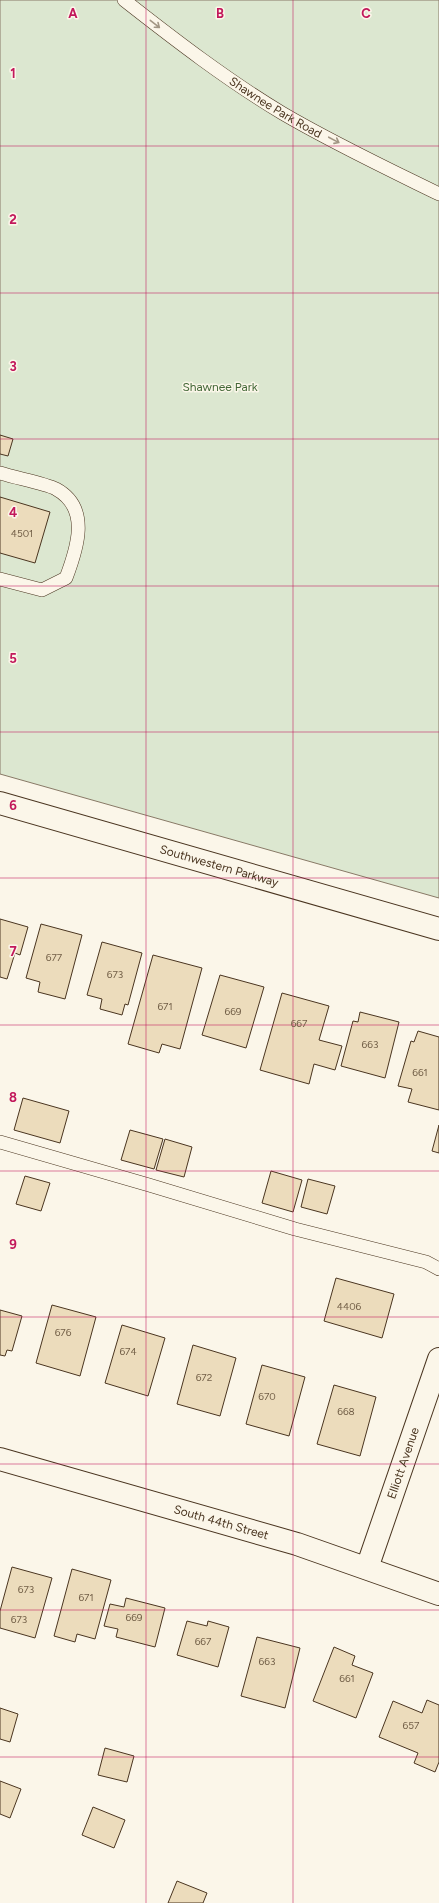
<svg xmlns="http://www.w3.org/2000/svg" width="439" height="1903" font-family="Figtree,sans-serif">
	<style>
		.green { fill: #dce7d0; stroke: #887966 }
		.building { fill: #ecdcbc; stroke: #4a3520 }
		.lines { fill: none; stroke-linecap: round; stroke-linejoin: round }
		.lane-casing { stroke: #4a3520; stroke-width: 14 }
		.street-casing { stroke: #4a3520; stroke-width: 24 }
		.secondary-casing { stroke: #4a3520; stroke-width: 24 }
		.lane { stroke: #fbf6e9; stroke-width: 13 }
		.street { stroke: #fbf6e9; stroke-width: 22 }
		.secondary { stroke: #fbf6e9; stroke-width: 22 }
		.oneway { stroke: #a29684 }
		.grid { fill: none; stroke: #c2185b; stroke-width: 1; stroke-opacity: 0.55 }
		.labels { text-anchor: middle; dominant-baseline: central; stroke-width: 3; stroke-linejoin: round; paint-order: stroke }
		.number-label { font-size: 10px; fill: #725f47 }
		.street-label { font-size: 12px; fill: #4a3520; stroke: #fbf6e9 }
		.park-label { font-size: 12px; fill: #436837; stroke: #fbf6e9 }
		.grid-label { font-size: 13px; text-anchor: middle; font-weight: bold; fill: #c2185b; stroke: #fbf6e9; stroke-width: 3; stroke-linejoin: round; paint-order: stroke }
	</style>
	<rect width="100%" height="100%" fill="#fbf6e9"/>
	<!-- green -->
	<path class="green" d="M0,0H439V898L0,774Z"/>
	<!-- building -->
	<g class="building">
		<path d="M0,435L13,439L8,456L0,454Z"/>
		<path d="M0,497L50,512L35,563L0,553Z"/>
		<path d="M0,919L28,927L20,955L15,953L7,979L0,977Z"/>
		<path d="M41,924L82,935L65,999L38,992L40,982L26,978Z"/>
		<path d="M102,942L142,953L128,1005L125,1004L122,1015L100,1009L102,999L87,995Z"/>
		<path d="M153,955L202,968L180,1049L162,1044L159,1053L128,1044Z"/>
		<path d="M220,975L264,987L246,1048L202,1035Z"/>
		<path d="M282,993L329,1006L319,1040L342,1046L335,1070L314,1064L309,1084L260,1070Z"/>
		<path d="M360,1012L399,1022L385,1078L341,1066L353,1021L358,1022Z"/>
		<path d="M418,1031L439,1037V1110L408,1102L412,1089L398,1086L411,1041L414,1042Z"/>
		<path d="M23,1098L69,1111L60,1143L14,1130Z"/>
		<path d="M439,1125V1153L432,1151Z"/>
		<path d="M130,1130L163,1139L154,1169L121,1160Z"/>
		<path d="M165,1139L192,1147L184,1177L156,1170Z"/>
		<path d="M271,1171L302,1180L293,1212L262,1203Z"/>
		<path d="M25,1176L50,1183L41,1211L16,1204Z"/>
		<path d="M308,1179L335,1186L327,1214L301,1207Z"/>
		<path d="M336,1278L394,1294L382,1338L324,1321Z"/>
		<path d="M52,1305L96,1317L80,1376L36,1363Z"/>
		<path d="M0,1310L22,1316L12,1351L7,1350L5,1356L0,1355Z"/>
		<path d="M122,1325L165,1338L148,1396L105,1383Z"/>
		<path d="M193,1345L236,1358L220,1416L177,1404Z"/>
		<path d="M262,1365L305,1377L289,1436L246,1424Z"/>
		<path d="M334,1385L376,1397L360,1456L317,1444Z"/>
		<path d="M12,1567L52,1578L35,1638L0,1628V1611Z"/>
		<path d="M72,1569L111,1580L95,1639L77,1634L75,1642L54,1636Z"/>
		<path d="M126,1598L165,1608L155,1647L116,1637L118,1629L104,1626L110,1604L124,1607Z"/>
		<path d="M187,1621L207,1626L208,1621L229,1627L218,1667L177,1655Z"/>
		<path d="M257,1637L300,1648L285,1708L241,1696Z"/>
		<path d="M334,1647L355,1656L352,1665L373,1673L356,1718L313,1701Z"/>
		<path d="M427,1700L439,1705V1762L435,1772L414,1763L418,1753L379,1737L393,1701L422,1713Z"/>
		<path d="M0,1708L18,1714L10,1742L0,1739Z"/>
		<path d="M105,1748L134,1756L127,1782L98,1775Z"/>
		<path d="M0,1781L21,1789L10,1818L0,1814Z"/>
		<path d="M93,1807L125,1820L114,1848L82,1835Z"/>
		<path d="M177,1881L207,1893L203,1903H168Z"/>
	</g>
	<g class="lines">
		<!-- lane casing -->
		<g class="lane-casing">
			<g id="lane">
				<path id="s1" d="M124,0C175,40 227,80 282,113C333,143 386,168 439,194"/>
				<path d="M0,473C15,478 44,483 56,489C91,508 77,549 66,578L42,590L0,579"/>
				<path d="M0,1142L149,1185L295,1229L426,1262L439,1269"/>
			</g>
		</g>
		<!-- street casing -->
		<g class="street-casing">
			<g id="street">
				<path id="s2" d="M0,1459L297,1544L439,1594"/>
				<path id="s3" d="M367,1568L439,1359"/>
			</g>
		</g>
		<!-- secondary casing -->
		<g class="secondary-casing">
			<g id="secondary">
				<path id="s4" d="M0,803L439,929"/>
			</g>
		</g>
		<!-- lane -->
		<use href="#lane" class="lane"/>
		<!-- street -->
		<use href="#street" class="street"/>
		<!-- secondary -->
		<use href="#secondary" class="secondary"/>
	</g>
	<!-- one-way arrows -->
	<defs><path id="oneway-shaft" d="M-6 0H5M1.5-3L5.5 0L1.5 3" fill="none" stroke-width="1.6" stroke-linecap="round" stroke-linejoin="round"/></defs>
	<g class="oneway">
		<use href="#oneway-shaft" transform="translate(155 24) rotate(38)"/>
		<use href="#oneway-shaft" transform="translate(334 140) rotate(28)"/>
	</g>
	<!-- grid -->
	<path class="grid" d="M146,0V1903M293,0V1903M0,146H439M0,293H439M0,439H439M0,586H439M0,732H439M0,878H439M0,1025H439M0,1171H439M0,1317H439M0,1464H439M0,1610H439M0,1757H439"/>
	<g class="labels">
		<!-- number labels -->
		<g class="number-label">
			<text x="22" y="533">4501</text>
			<text x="54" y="957">677</text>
			<text x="115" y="974">673</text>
			<text x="165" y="1006">671</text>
			<text x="233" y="1011">669</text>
			<text x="299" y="1023">667</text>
			<text x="370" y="1044">663</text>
			<text x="420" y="1072">661</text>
			<text x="349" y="1306">4406</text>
			<text x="63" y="1332">676</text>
			<text x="128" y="1351">674</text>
			<text x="204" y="1377">672</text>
			<text x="267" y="1396">670</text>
			<text x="346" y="1411">668</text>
			<text x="26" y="1589">673</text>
			<text x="86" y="1597">671</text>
			<text x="134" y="1617">669</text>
			<text x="19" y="1619">673</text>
			<text x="203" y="1641">667</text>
			<text x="267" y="1661">663</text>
			<text x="347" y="1678">661</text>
			<text x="411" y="1725">657</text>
		</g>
		<!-- street labels -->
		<g class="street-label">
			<text stroke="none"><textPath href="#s1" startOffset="186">Shawnee Park Road</textPath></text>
			<text stroke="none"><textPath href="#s4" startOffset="228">Southwestern Parkway</textPath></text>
			<text stroke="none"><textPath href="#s3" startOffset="111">Elliott Avenue</textPath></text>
			<text stroke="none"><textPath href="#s2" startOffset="230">South 44th Street</textPath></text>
		</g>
		<!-- park labels -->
		<g class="park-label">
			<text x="220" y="387">Shawnee Park</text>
		</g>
	</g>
	<g class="grid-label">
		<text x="73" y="18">A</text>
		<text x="220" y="18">B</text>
		<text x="366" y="18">C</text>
		<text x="13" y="78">1</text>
		<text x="13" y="224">2</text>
		<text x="13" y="371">3</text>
		<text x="13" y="517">4</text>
		<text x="13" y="663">5</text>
		<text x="13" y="810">6</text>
		<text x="13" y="956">7</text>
		<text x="13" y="1102">8</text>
		<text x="13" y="1249">9</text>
	</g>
</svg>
